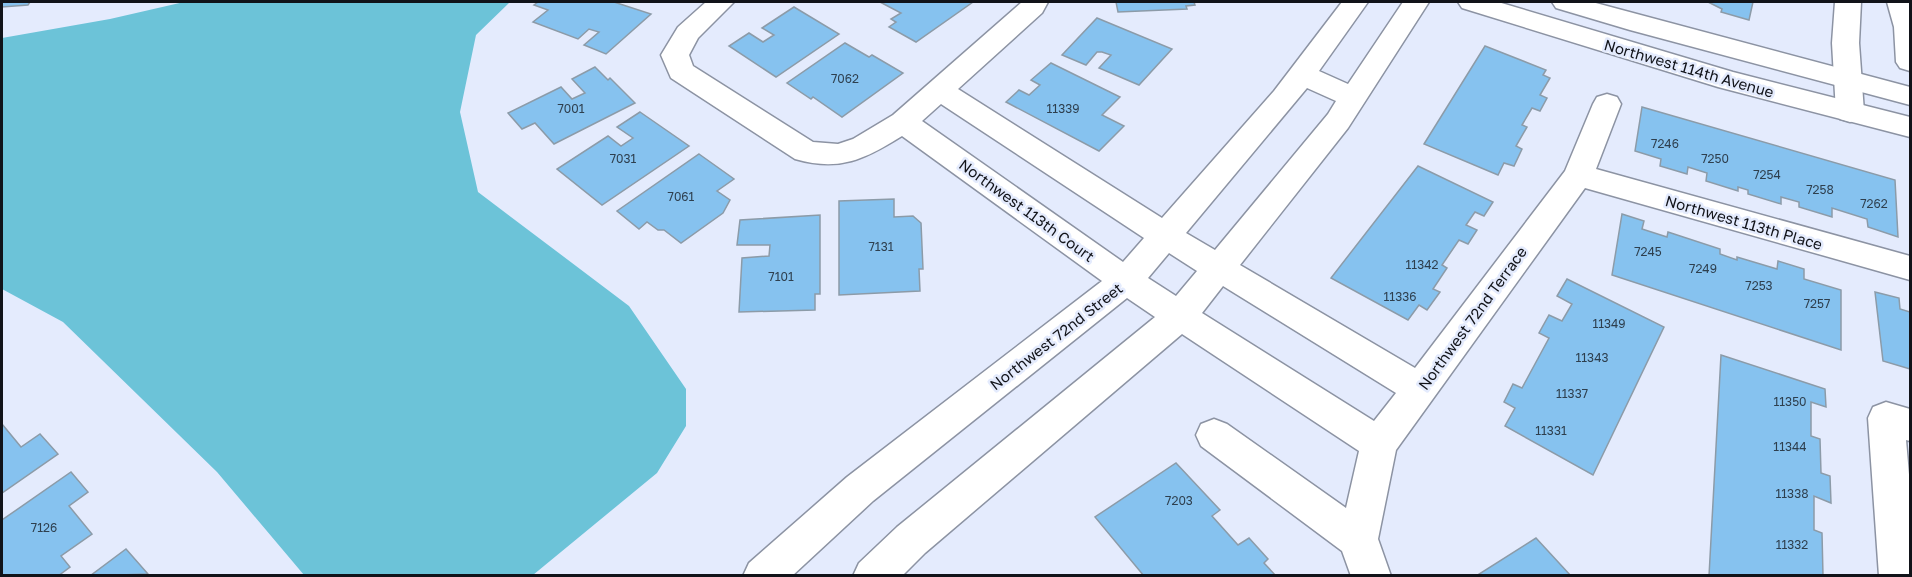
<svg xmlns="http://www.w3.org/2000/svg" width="1912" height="577" font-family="'Golos Text',sans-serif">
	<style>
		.water { fill: #6cc3d8 }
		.building { fill: #86c2ef; stroke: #8c9ba8; stroke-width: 1.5 }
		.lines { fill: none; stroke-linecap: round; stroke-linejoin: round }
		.minor-casing { stroke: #8c93a3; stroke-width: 3 }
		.tertiary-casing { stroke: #8c93a3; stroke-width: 3 }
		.minor { fill: #fff; fill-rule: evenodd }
		.tertiary { fill: #fff; fill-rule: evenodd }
		.labels { text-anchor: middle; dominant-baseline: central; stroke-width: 5; stroke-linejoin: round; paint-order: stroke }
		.number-label { font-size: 12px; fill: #2e3f4e }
		.street-label { font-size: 15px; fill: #111319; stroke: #e4ebfd }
	</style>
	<rect width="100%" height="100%" fill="#e4ebfd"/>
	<!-- water -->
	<path class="water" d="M184,2H510L476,35L460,112L478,192L629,306L686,389V426L657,473L533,575H304L217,472L63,322L2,289V38L110,19Z"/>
	<!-- building -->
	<g class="building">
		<path d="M2,2H30L28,5L2,7Z"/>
		<path d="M538,2H614L651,14L606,54L584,45L599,32L589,29L578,39L533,22L548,10L534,5Z"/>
		<path d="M880,2H973L916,42L889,27L896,22L891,19L901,13Z"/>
		<path d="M1116,2H1194L1195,5L1186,6L1187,9L1118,12Z"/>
		<path d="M1708,2H1753L1749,20L1721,12L1722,9Z"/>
		<path d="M794,7L839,34L776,77L729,46L749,33L763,42L774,35L762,28Z"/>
		<path d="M1097,18L1172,49L1139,85L1099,68L1111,55L1102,52H1097L1086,65L1062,55Z"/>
		<path d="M845,43L869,57L872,55L903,73L842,117L813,97L811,99L787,83Z"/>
		<path d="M1485,46L1546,70L1543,75L1550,78L1540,95L1547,98L1540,111L1532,108L1522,125L1527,127L1516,146L1522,149L1514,166L1504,163L1498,175L1424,144Z"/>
		<path d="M1051,63L1120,97L1102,115L1124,126L1099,151L1006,102L1019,90L1029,95L1040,85L1031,80Z"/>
		<path d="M595,67L608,80L610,78L635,103L554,144L535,123L522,129L508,113L561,87L572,99L585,93L572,79Z"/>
		<path d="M1642,107L1895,180L1898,237L1868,227L1867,219L1832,208V217L1799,207V202L1781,197V204L1748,194V190L1738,187V191L1706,181L1707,173L1688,167L1687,174L1660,166L1661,159L1635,151Z"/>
		<path d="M640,112L689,146L602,205L557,169L608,136L621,146L633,138L617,127Z"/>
		<path d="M699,154L734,179L717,191L730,200L723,213L681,243L664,230H658L647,222L639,229L617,211Z"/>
		<path d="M1418,166L1493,202L1484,216L1475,212L1466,225L1477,230L1468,244L1459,240L1442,265L1447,268L1433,289L1440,292L1427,310L1419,305L1408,320L1331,278Z"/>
		<path d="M894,199V217L913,216L921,223L923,269H919L920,291L839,295V201Z"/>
		<path d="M1622,214L1644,221L1642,229L1667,237L1668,232L1720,249V254L1737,260V257L1777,269L1778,261L1804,269V279L1841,290V350L1612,275Z"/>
		<path d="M820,215V294H815V310L739,312L742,258L769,256L770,245H737L740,220Z"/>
		<path d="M1567,279L1664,327L1593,475L1505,426L1515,408L1504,402L1513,384L1522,388L1549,338L1539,333L1549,315L1562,321L1572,304L1557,296Z"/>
		<path d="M1875,292L1899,298L1900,309L1910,312V369L1883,361Z"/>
		<path d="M1721,355L1825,389L1826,407L1811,402V436L1820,439L1821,473L1830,476L1831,503L1814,496V530L1822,533L1823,576H1709Z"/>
		<path d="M2,424L21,447L40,434L58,454L2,493Z"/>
		<path d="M1176,463L1220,510L1212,516L1238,545L1249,538L1268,559L1264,563L1276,576H1144L1095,517Z"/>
		<path d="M71,472L88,492L69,506L92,534L61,556L70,567L58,576H2V520Z"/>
		<path d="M1536,538L1571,576H1476Z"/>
		<path d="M126,549L148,574L90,576Z"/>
	</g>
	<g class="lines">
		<!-- minor casing -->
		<g class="minor-casing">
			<g id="minor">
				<path d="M706,2H734L698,38L689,55L693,66L813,142L838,144L853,139L893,115L1022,2H1048L1042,13L958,89L1162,218L1274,91L1342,2H1368L1319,71L1348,84L1403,2H1429L1348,128L1240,265L1415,368L1565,171L1593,104L1597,97L1607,94L1617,97L1621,104L1596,169L1910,256V280L1585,188L1396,450L1378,539L1391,576H1351L1342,551L1201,446L1196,435L1201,424L1214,419L1227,424L1346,508L1359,451L1182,334L925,553L902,576H853L859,563L897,527L1155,317L1127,298L873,501L792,576H743L749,563L847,477L1102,281L902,136C865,159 840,172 795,159L671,78L661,55L678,27ZM1307,88L1336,101L1328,114L1215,250L1186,233ZM941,104L1144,238L1123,262L922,121ZM1169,253L1197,271L1176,296L1148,278ZM1223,286L1396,393L1374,421L1202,313Z"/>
				<path d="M1835,2H1861L1859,43L1864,112L1860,119L1850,122L1840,119L1836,112L1832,43Z"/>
				<path d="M1887,2H1910V71L1900,68L1896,62L1894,27Z"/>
				<path d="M1886,402L1910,409V441L1906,440L1910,486V576H1879L1868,418L1873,407Z"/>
			</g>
		</g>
		<!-- tertiary casing -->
		<g class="tertiary-casing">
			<g id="tertiary">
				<path d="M1458,2H1498L1733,72L1910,117V137L1718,87L1462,8Z"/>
				<path d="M1552,2H1592L1910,87V105L1630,30L1556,8Z"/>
			</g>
		</g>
		<!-- minor -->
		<use href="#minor" class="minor"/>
		<!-- tertiary -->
		<use href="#tertiary" class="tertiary"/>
	</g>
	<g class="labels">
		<!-- number labels -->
		<g class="number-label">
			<text x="845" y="78">7062</text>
			<text x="571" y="108">7001</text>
			<text x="1063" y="108">11339</text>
			<text x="1665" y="143">7246</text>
			<text x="623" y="158">7031</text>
			<text x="1715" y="158">7250</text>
			<text x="1767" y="174">7254</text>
			<text x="1820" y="189">7258</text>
			<text x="681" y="196">7061</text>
			<text x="1874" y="203">7262</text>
			<text x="881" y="246">7131</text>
			<text x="1648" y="251">7245</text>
			<text x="1422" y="264">11342</text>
			<text x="1703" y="268">7249</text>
			<text x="781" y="276">7101</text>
			<text x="1759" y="285">7253</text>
			<text x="1400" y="296">11336</text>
			<text x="1817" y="303">7257</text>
			<text x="1609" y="323">11349</text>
			<text x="1592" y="357">11343</text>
			<text x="1572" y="393">11337</text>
			<text x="1790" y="401">11350</text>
			<text x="1551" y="430">11331</text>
			<text x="1790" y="446">11344</text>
			<text x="1792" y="493">11338</text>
			<text x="1179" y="500">7203</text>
			<text x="44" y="527">7126</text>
			<text x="1792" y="544">11332</text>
		</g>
		<!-- street labels -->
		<g class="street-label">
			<text transform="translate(1689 68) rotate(16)">Northwest 114th Avenue</text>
			<text transform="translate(1027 210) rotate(36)">Northwest 113th Court</text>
			<text transform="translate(1744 222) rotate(16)">Northwest 113th Place</text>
			<text transform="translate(1472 318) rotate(-54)">Northwest 72nd Terrace</text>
			<text transform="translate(1056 336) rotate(-38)">Northwest 72nd Street</text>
		</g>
	</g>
	<!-- border -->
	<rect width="1912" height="577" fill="none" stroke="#111319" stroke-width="6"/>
</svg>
